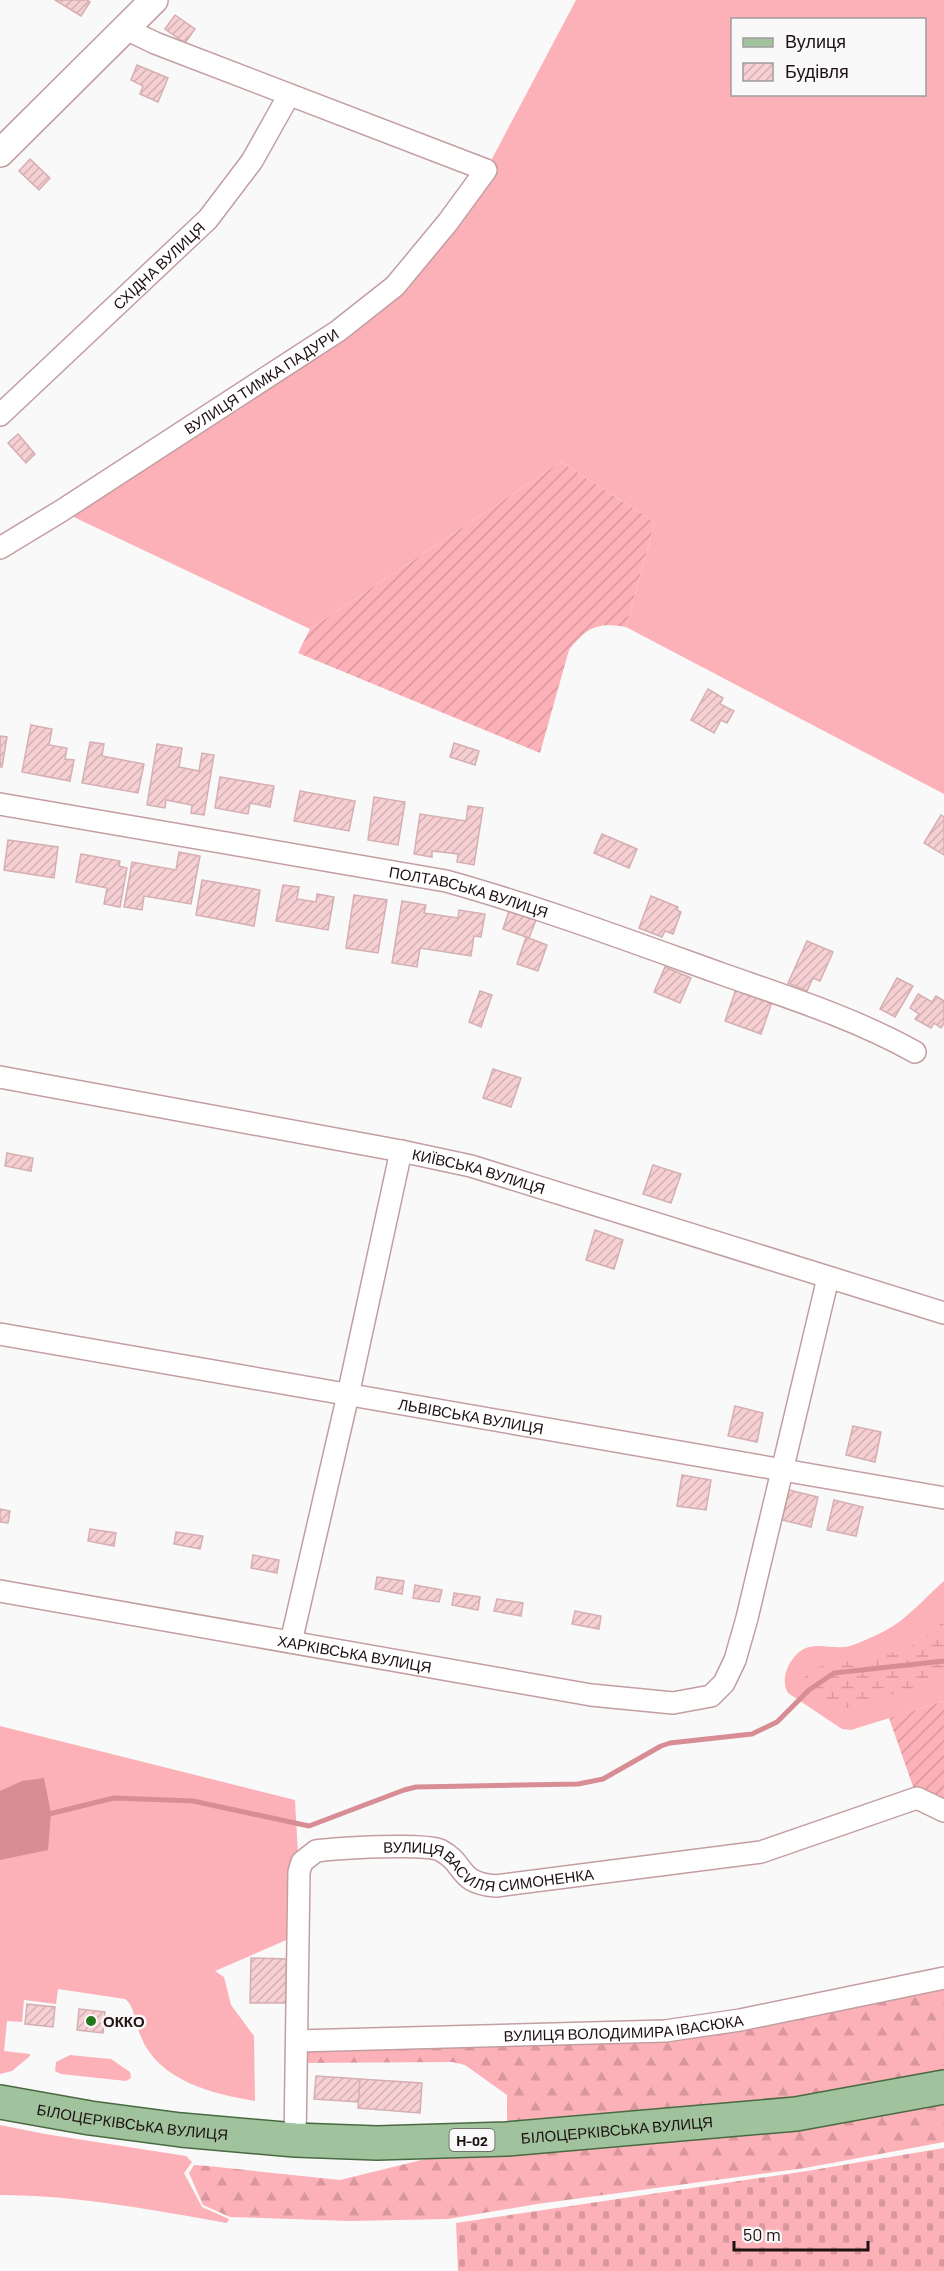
<svg xmlns="http://www.w3.org/2000/svg" width="944" height="2271" font-family="Barlow,sans-serif">
	<style>
		.grass { fill: #fcb1b8; fill-rule: evenodd }
		.forest { fill: url(#forest-firs) }
		.wetland { fill: url(#wetland-marsh) }
		.cemetery { fill: url(#cemetery-stones) }
		.garden { fill: url(#garden-furrows) }
		.water { fill: #d88d95 }
		.lines { fill: none; stroke-linecap: round; stroke-linejoin: round }
		.stream { stroke: #d88d95; stroke-width: 5 }
		.building { fill: url(#building-hatch); stroke: #d5afb2; stroke-width: 1.5 }
		.minor-casing { stroke: #c39ea1; stroke-width: 24 }
		.tertiary-casing { stroke: #c39ea1; stroke-width: 30 }
		.primary-casing { stroke: #496a41; stroke-width: 36 }
		.minor { stroke: #fff; stroke-width: 21 }
		.tertiary { stroke: #fff; stroke-width: 27 }
		.primary { stroke: #a0c29c; stroke-width: 33 }
		.poi-dot { fill: #24761f; stroke: #f9f9f9; stroke-width: 2 }
		.labels { text-anchor: middle; dominant-baseline: central; stroke-width: 5; stroke-linejoin: round; paint-order: stroke }
		.shield { fill: #f9f9f9; stroke: #605757; stroke-width: 1.5 }
		.shield-label { font-size: 14px; font-weight: bold; fill: #1e1112 }
		.street-label { font-size: 15px; fill: #1e1112; stroke: #f9f9f9 }
		.poi-label { font-size: 15px; font-weight: bold; fill: #1e1112; stroke: #f9f9f9; text-anchor: start }
	</style>
	<defs>
		<pattern id="forest-firs" width="22" height="20" patternUnits="userSpaceOnUse" patternTransform="scale(1.5)"><rect width="22" height="20" fill="#fcb1b8"/><path d="M5 1l3.5 6h-7zM16 11l3.5 6h-7z" fill="#d8979d"/></pattern>
		<pattern id="wetland-marsh" width="20" height="14" patternUnits="userSpaceOnUse" patternTransform="scale(1.5)"><rect width="20" height="14" fill="#fcb1b8"/><path d="M1 5h8M5 5V1M11 12h8M15 12V8" fill="none" stroke="#d8979d"/></pattern>
		<pattern id="cemetery-stones" width="16" height="16" patternUnits="userSpaceOnUse" patternTransform="scale(1.5)"><rect width="16" height="16" fill="#fcb1b8"/><path d="M2 7V4a2 2 0 0 1 4 0v3zM10 15v-3a2 2 0 0 1 4 0v3z" fill="#d8979d"/></pattern>
		<pattern id="garden-furrows" width="10" height="10" patternUnits="userSpaceOnUse" patternTransform="scale(1.5)"><rect width="10" height="10" fill="#fcb1b8"/><path d="M-1 1l2-2M0 10L10 0M9 11l2-2" fill="none" stroke="#d8979d"/></pattern>
		<pattern id="building-hatch" width="6" height="6" patternUnits="userSpaceOnUse" patternTransform="scale(1.5)"><rect width="6" height="6" fill="#f6cfd2"/><path d="M-1 1l2-2M0 6l6-6M5 7l2-2" fill="none" stroke="#d2b1b3"/></pattern>
	</defs>
	<rect width="100%" height="100%" fill="#f9f9f9"/>
	<!-- grass -->
	<g class="grass">
		<path d="M576,0H944V794L626,627L655,522L561,462L310,629L61,511L375,303L486,170ZM732,20H924V94H732Z"/>
		<path d="M944,1581V1701L851,1730L842,1729L788,1693C780,1679 788,1662 799,1652C815,1639 836,1652 853,1645C868,1639 887,1631 899,1622C915,1610 929,1594 944,1581Z"/>
		<path d="M0,1726L295,1800L299,1872L298,1935L215,1971L224,1977L231,2005L254,2036L255,2101C213,2094 159,2081 141,2037C136,2026 135,2006 125,1999L58,1989L56,2004L24,2000L22,2022L7,2021L4,2051L30,2054V2056L12,2071L0,2074Z"/>
		<path d="M70,2055L111,2059L130,2072L131,2078L126,2081L61,2074L55,2071L56,2062Z"/>
		<path d="M0,2125L45,2134L186,2156L192,2162L184,2173L202,2207L229,2219L227,2223C152,2210 77,2195 0,2195Z"/>
	</g>
	<!-- forest -->
	<path class="forest" d="M944,1978V2142L805,2168L537,2204L448,2219L349,2221L230,2217L203,2205L189,2173L194,2165L208,2166L340,2180L507,2139V2095L465,2065L452,2062L297,2063V2041L630,2033Z"/>
	<!-- wetland -->
	<path class="wetland" d="M944,1621V1677L853,1708C832,1709 803,1702 805,1676L813,1668L901,1651L919,1642Z"/>
	<!-- cemetery -->
	<path class="cemetery" d="M944,2148V2271H458L456,2223L807,2171Z"/>
	<!-- garden -->
	<g class="garden">
		<path d="M561,462L655,522L626,627C597,622 587,627 569,650L540,753L298,653L310,629Z"/>
		<path d="M944,1701V1811L917,1798L889,1718Z"/>
	</g>
	<!-- water -->
	<path class="water" d="M44,1778L51,1813L48,1850L0,1860V1791L22,1781Z"/>
	<g class="lines">
		<!-- stream -->
		<path class="stream" d="M45,1815L114,1798L193,1801L309,1826L404,1790L416,1787L578,1784L603,1779L661,1746L670,1743L752,1734L777,1722L809,1690L834,1673L944,1661"/>
	</g>
	<!-- building -->
	<g class="building">
		<path d="M55,0H87L90,2L81,16Z"/>
		<path d="M175,15L195,29L185,43L165,29Z"/>
		<path d="M137,65L168,78L158,102L140,94L143,86L131,80Z"/>
		<path d="M30,159L50,178L39,190L19,171Z"/>
		<path d="M18,434L35,454L26,463L8,443Z"/>
		<path d="M708,689L723,698L720,704L734,711L727,723L721,720L714,733L691,720Z"/>
		<path d="M31,725L52,729L49,745L67,748L65,759L74,760L70,781L22,772Z"/>
		<path d="M0,736L7,737L2,767H0Z"/>
		<path d="M90,742L104,744L102,756L144,764L138,793L82,783Z"/>
		<path d="M454,743L479,751L475,765L450,757Z"/>
		<path d="M157,744L182,748L179,767L199,771L202,753L214,755L204,815L191,813L192,805L166,800L165,808L147,805Z"/>
		<path d="M220,777L274,786L270,807L250,803L248,814L215,808Z"/>
		<path d="M300,791L355,801L349,831L294,821Z"/>
		<path d="M374,797L405,802L398,845L368,840Z"/>
		<path d="M468,806L483,808L474,865L457,862L458,854L432,851V857L414,854L420,814L466,821Z"/>
		<path d="M941,815L944,817V855L924,843Z"/>
		<path d="M602,834L637,849L629,868L594,853Z"/>
		<path d="M8,840L58,847L54,878L4,870Z"/>
		<path d="M179,852L200,856L191,904L144,896L142,910L124,907L132,862L176,870Z"/>
		<path d="M81,854L120,861L119,866L127,868L120,907L104,904L107,888L76,882Z"/>
		<path d="M202,880L260,890L254,926L196,915Z"/>
		<path d="M283,885L299,887L297,899L316,902L317,894L334,897L328,930L276,921Z"/>
		<path d="M354,895L387,900L378,953L346,948Z"/>
		<path d="M651,896L678,907L677,910L681,912L673,934L665,931L662,937L639,928Z"/>
		<path d="M402,901L426,905L424,913L458,918L459,910L485,914L481,937L474,936L471,956L420,948L417,967L392,963Z"/>
		<path d="M509,911L536,920L529,938L503,929Z"/>
		<path d="M526,937L547,945L538,971L517,964Z"/>
		<path d="M807,941L833,952L820,981L813,978L807,991L788,983Z"/>
		<path d="M665,967L691,978L680,1003L654,992Z"/>
		<path d="M897,978L913,986L895,1017L880,1009Z"/>
		<path d="M736,989L772,1002L761,1034L725,1021Z"/>
		<path d="M480,991L492,995L481,1027L469,1022Z"/>
		<path d="M918,994L932,1002L936,996L944,1001V1023L941,1028L934,1023L931,1028L915,1019L919,1014L910,1008Z"/>
		<path d="M493,1069L521,1078L511,1107L483,1098Z"/>
		<path d="M7,1153L33,1158L31,1171L5,1166Z"/>
		<path d="M653,1165L681,1174L671,1203L643,1194Z"/>
		<path d="M595,1230L623,1240L614,1269L586,1260Z"/>
		<path d="M735,1406L763,1413L757,1442L728,1436Z"/>
		<path d="M853,1426L881,1432L875,1462L846,1455Z"/>
		<path d="M682,1475L711,1480L706,1510L677,1506Z"/>
		<path d="M789,1490L818,1497L811,1527L782,1520Z"/>
		<path d="M834,1500L863,1507L856,1536L827,1530Z"/>
		<path d="M0,1509L10,1511L8,1523L0,1522Z"/>
		<path d="M90,1529L116,1533L114,1546L88,1541Z"/>
		<path d="M176,1532L203,1536L200,1549L174,1544Z"/>
		<path d="M253,1555L279,1560L277,1573L251,1568Z"/>
		<path d="M377,1577L404,1581L402,1594L375,1589Z"/>
		<path d="M415,1585L442,1590L439,1602L413,1598Z"/>
		<path d="M454,1593L480,1597L478,1610L452,1605Z"/>
		<path d="M497,1599L523,1603L521,1616L494,1611Z"/>
		<path d="M575,1611L601,1616L599,1629L572,1624Z"/>
		<path d="M251,1958L289,1959V2003H250Z"/>
		<path d="M27,2004L55,2007L53,2027L25,2024Z"/>
		<path d="M79,2009L105,2012L103,2033L77,2030Z"/>
		<path d="M316,2076L360,2079L359,2102L314,2099Z"/>
		<path d="M360,2079L422,2083L420,2113L358,2108Z"/>
	</g>
	<g class="lines">
		<!-- minor casing -->
		<g class="minor-casing">
			<g id="minor">
				<path id="s1" d="M0,415L208,219L252,161L289,95"/>
				<path id="s2" d="M0,548L61,511L338,331L395,286L448,222L486,170L155,43L126,29"/>
				<path id="s3" d="M0,804L446,881C539,907 630,941 722,974C787,997 854,1018 915,1052"/>
				<path id="s4" d="M0,1077L401,1151L471,1166L944,1313"/>
				<path id="s5" d="M0,1334L944,1498"/>
				<path id="s6" d="M0,1591L591,1695L673,1703L711,1696L724,1683L735,1660L747,1618L828,1278"/>
				<path d="M291,1642L348,1395L401,1151"/>
				<path id="s7" d="M297,2041L665,2031L740,2020L944,1978"/>
				<path id="s8" d="M295,2140L299,1872L302,1862L316,1851C337,1848 424,1843 440,1850C467,1864 456,1883 496,1886L761,1852L917,1798L944,1811"/>
			</g>
		</g>
		<!-- tertiary casing -->
		<g class="tertiary-casing">
			<path id="tertiary" d="M0,153L154,0"/>
		</g>
		<!-- primary casing -->
		<g class="primary-casing">
			<g id="primary">
				<path id="s9" d="M0,2102L90,2118L181,2130L295,2140L377,2143L507,2139L796,2114L944,2087"/>
			</g>
		</g>
		<!-- minor -->
		<use href="#minor" class="minor"/>
		<!-- tertiary -->
		<use href="#tertiary" class="tertiary"/>
		<!-- primary -->
		<use href="#primary" class="primary"/>
	</g>
	<!-- markers -->
	<circle class="poi-dot" cx="91" cy="2021" r="6"/>
	<g class="labels">
		<!-- shield labels -->
		<rect class="shield" x="449.5" y="2129" width="45" height="22" rx="4.5"/>
		<g class="shield-label">
			<text x="472" y="2140">Н-02</text>
		</g>
		<!-- street labels -->
		<g class="street-label">
			<text stroke="none"><textPath href="#s1" startOffset="218">СХІДНА ВУЛИЦЯ</textPath></text>
			<text stroke="none"><textPath href="#s2" startOffset="310">ВУЛИЦЯ ТИМКА ПАДУРИ</textPath></text>
			<text stroke="none"><textPath href="#s3" startOffset="477">ПОЛТАВСЬКА ВУЛИЦЯ</textPath></text>
			<text stroke="none"><textPath href="#s4" startOffset="488">КИЇВСЬКА ВУЛИЦЯ</textPath></text>
			<text stroke="none"><textPath href="#s5" startOffset="478">ЛЬВІВСЬКА ВУЛИЦЯ</textPath></text>
			<text stroke="none"><textPath href="#s6" startOffset="360">ХАРКІВСЬКА ВУЛИЦЯ</textPath></text>
			<text stroke="none"><textPath href="#s8" startOffset="476">ВУЛИЦЯ ВАСИЛЯ СИМОНЕНКА</textPath></text>
			<text stroke="none"><textPath href="#s7" startOffset="327">ВУЛИЦЯ ВОЛОДИМИРА ІВАСЮКА</textPath></text>
			<text stroke="none"><textPath href="#s9" startOffset="134">БІЛОЦЕРКІВСЬКА ВУЛИЦЯ</textPath></text>
			<text stroke="none"><textPath href="#s9" startOffset="620">БІЛОЦЕРКІВСЬКА ВУЛИЦЯ</textPath></text>
		</g>
		<!-- poi labels -->
		<g class="poi-label">
			<text x="103" y="2021">ОККО</text>
		</g>
	</g>
	<!-- legend -->
	<rect x="731" y="18" width="195" height="78" fill="#f9f9f9" stroke="#a19c9d" stroke-width="1.5"/>
	<rect x="743" y="38" width="30" height="9" fill="#a0c29c" stroke="#a19c9d" stroke-width="1.5"/>
	<text x="785" y="48" font-size="18" fill="#1e1112">Вулиця</text>
	<rect x="743" y="63" width="30" height="18" fill="url(#building-hatch)" stroke="#a19c9d" stroke-width="1.5"/>
	<text x="785" y="78" font-size="18" fill="#1e1112">Будівля</text>
	<!-- scale -->
	<path d="M734 2241v9h134v-9" fill="none" stroke="#1e1112" stroke-width="3"/>
	<text x="743" y="2241" font-size="18" fill="#1e1112" stroke="#f9f9f9" stroke-width="4.5" paint-order="stroke">50 m</text>
</svg>
